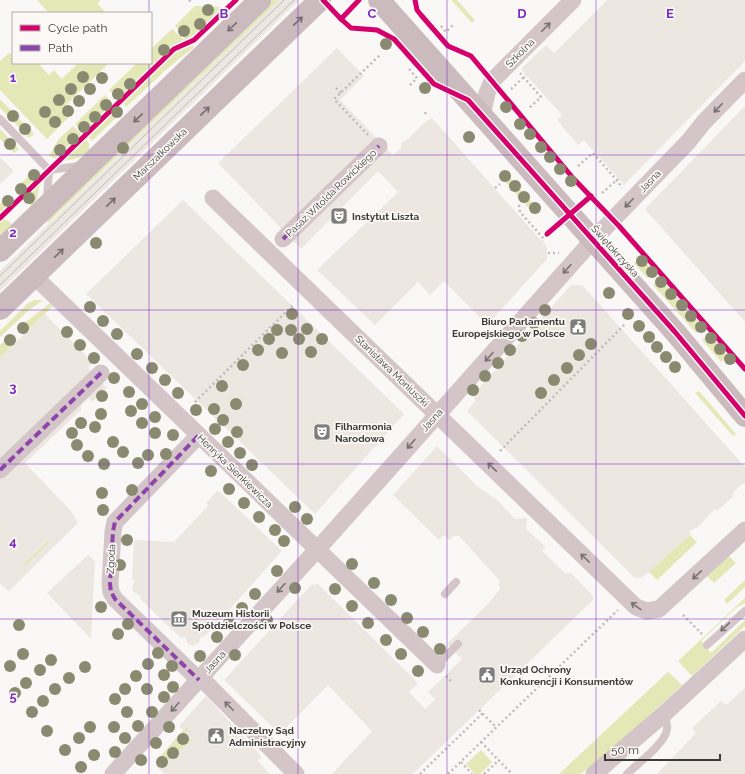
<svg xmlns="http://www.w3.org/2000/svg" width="745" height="774" font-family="Raleway,sans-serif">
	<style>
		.built { fill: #ede7e1 }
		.green { fill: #e4e8b7 }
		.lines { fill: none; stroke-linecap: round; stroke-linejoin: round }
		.path { stroke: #c3b9bb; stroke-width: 2.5; stroke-dasharray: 2 3; stroke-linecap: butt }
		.lane { stroke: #d4c5c8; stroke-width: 8 }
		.street { stroke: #d4c5c8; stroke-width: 17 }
		.secondary { stroke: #cbbbbe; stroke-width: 22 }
		.tram { stroke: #c1b8ba; stroke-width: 1 }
		.quiet { stroke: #8e44ad; stroke-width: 4; stroke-dasharray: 8 4; stroke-linecap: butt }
		.cycleway-casing { stroke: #fbf8f5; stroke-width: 8 }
		.cycleway { stroke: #d6006c; stroke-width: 5 }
		.tree { fill: #8a8a71 }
		.oneway { stroke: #756e6f }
		.oneway2 { stroke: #797273 }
		.grid { fill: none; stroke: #7b2cbf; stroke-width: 1; stroke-opacity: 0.55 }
		.labels { text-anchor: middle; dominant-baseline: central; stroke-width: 3.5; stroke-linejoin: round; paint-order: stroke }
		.street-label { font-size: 10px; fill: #3c3b3a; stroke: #fbf8f5 }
		.poi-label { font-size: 10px; font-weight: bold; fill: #3c3b3a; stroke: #fbf8f5; text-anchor: start }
		.grid-label { font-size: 13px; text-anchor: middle; font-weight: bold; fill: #7b2cbf; stroke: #fbf8f5; stroke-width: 3.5; stroke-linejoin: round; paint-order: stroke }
	</style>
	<rect width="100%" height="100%" fill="#faf8f6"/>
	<!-- built -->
	<g class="built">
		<path d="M279,0H299L0,291V271Z"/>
		<path d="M607,0H745V61L624,185L584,140L578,145L557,120L562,115L521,69L544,47L547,46L554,53Z"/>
		<path d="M337,48L364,76L340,100L393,155L401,148V143L408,139L427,120L428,121L432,118L547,247V259L487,325L444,281L430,295L418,282L375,325L317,270L398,192L378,171L301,249L218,163Z"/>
		<path d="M745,106V322L645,209Z"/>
		<path d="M0,157L14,171L0,184Z"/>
		<path d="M183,200L404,414L315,514L86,294Z"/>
		<path d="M571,285H581L585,288L745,467V484H742L732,494L734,496L717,511L715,509L696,529L695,528L689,532L691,534L649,572L641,578L634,577L467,411L476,400L472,396Z"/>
		<path d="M45,314L93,363L88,368L107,388L92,402L88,398L81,406V410L25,463L71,511L78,523L9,591L0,584V358Z"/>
		<path d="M437,446L477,486L497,500L515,519L527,518L526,529L546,547L542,551L565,573H571L593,596V600L413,774H332L372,731L328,685L280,734L224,680L311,585L318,584L418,683L409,692L425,709L435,699L428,692L462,659L447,644L488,604L500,589L498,585L500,581L459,536H454L449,540L444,535L439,540L393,495Z"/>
		<path d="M218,490L282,551L212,629L204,637L201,636L199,643L193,646L188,644L185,637L181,638L140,599L141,596L133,592L132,586L135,581L132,579L134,540L174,542L208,506L206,503Z"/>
		<path d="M88,555L95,561L91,639L47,593Z"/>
		<path d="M745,688V774H657L696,733L692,728L721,701L726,705Z"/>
		<path d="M206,696L262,757L258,761L270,774H164L156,765L157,760L183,730L179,726Z"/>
	</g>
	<!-- green -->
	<g class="green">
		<path d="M37,0H101L97,3L106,13H49Z"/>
		<path d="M269,0H279L48,223L44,219Z"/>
		<path d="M451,0H457L475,20L472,23Z"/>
		<path d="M195,6L225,7L193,37L174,45L118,99L109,90L137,63H151V49L172,29L183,39L185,37L175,26Z"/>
		<path d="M192,45L194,47L168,68L126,107L122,103L173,54Z"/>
		<path d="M9,53L13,56V63H38L49,75L54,70L62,79L78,63H109L61,110L68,118L47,139L0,90V61Z"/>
		<path d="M105,95L113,104L84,133L75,124Z"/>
		<path d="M0,99L34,134L29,138L0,108Z"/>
		<path d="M118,108L122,112L92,141L88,137Z"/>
		<path d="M73,126L82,135L55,159L49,156L58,140Z"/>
		<path d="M0,129L19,149L14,153L0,139Z"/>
		<path d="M85,139L89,143V152L78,158L64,161Z"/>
		<path d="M35,170L38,176L20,194L15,189Z"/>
		<path d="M505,172L539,210L534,214L500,176Z"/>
		<path d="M40,184L37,199L31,206L24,199Z"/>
		<path d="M7,197L12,202L0,214V204Z"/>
		<path d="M3,220H7L13,225L0,238V222Z"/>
		<path d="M641,257L654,271L647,278L634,263Z"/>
		<path d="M661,278L704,327L696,333L653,285Z"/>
		<path d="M34,300H43L28,311L0,337V331L27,304Z"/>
		<path d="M50,303L53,306L23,335L17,329Z"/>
		<path d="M11,334L17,341L0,358V345Z"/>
		<path d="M710,334L729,355L721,362L702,340Z"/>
		<path d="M699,391L736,434L733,436L695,393Z"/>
		<path d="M690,535L697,542L657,580L649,572Z"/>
		<path d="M48,541L50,542L25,566L24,564Z"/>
		<path d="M725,556H729L736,563L714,583L705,574Z"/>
		<path d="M745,580V587L727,604L724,600Z"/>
		<path d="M745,598V603L736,608L701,641L711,653L745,620V626L692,676L678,661Z"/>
		<path d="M668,672L682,685L612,750L589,768L580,774H559Z"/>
		<path d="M187,727L189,729L185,733L192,740L159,768L156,765L157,760Z"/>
		<path d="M481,750L492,762L480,774H475L466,764Z"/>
	</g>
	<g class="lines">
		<!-- path -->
		<g class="path">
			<path d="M189,0L192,3"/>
			<path d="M441,26L446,32L453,25"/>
			<path d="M409,69L417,78L410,85"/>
			<path d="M520,73L541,97L528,109"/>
			<path d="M336,88L341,93"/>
			<path d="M511,89L526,75"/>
			<path d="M425,114L426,112"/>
			<path d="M368,135L334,99L381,54"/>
			<path d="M578,166L593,153L619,183L622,188"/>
			<path d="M495,188L500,184"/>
			<path d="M602,193L618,179"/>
			<path d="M519,205L520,212L544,239L543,241"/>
			<path d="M548,253H559"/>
			<path d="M195,402L294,304"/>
			<path d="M500,451L626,323"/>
			<path d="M683,615L702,634"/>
			<path d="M446,676L453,683"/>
			<path d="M479,710L496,727"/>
			<path d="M481,742L512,774"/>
			<path d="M461,762L472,774"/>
			<path d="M420,774L483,713"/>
			<path d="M448,774L618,610"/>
			<path d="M484,774L499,760"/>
		</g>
		<!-- lane -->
		<g class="lane">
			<path d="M0,119L49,170L79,166"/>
			<path d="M47,199L49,170"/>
			<path d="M445,594L456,582"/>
			<path d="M707,645L745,611"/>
			<path d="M437,665L458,644"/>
			<path d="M627,774C637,764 666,743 667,729C668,724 665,718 664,714"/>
		</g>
		<!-- street -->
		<g class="street">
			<path d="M482,115L487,93L492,81L573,0"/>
			<path d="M213,198L636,607L647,611L659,609L745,530"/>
			<path d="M283,239L379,146"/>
			<path d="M34,276L437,665"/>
			<path d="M198,436L115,522L113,531L110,584L111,592L115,599L199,680"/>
			<path d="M0,470L101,373"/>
			<path d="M201,678L296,774"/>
			<path d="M113,774L332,533L593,240L688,142L704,122L745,80"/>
			<path d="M594,774L664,714L745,639"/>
		</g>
		<!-- secondary -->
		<g class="secondary">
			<path d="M379,0L675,332L745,416"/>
			<path d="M0,251L260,0"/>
			<path d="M0,309L320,0"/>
		</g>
		<!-- tram -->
		<g class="tram">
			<path d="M0,276L284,0"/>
			<path d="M0,285L294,0"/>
		</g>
		<!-- quiet -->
		<g class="quiet">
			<path d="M283,239L379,146"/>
			<path d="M198,436L115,522L113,531L110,584L111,592L115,599L199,680"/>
			<path d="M0,470L101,373"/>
		</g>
		<!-- cycleway casing -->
		<g class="cycleway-casing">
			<g id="cycleway">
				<path d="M323,0L341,19L359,0"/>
				<path d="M415,0L417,10L421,15L448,46L471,56L573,178L619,226L745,369"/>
				<path d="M341,19L351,28L377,30L394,39L434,84L468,100L675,332L745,416"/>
				<path d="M0,218L174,49L194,40L236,0"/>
				<path d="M547,234L591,196"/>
			</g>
		</g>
		<!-- cycleway -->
		<use href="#cycleway" class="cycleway"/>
	</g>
	<!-- trees -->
	<g class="tree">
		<circle cx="208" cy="10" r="6"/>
		<circle cx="200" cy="24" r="6"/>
		<circle cx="184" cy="31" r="6"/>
		<circle cx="386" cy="44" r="6"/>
		<circle cx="164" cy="50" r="6"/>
		<circle cx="83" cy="77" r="6"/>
		<circle cx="102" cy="78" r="6"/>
		<circle cx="130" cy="84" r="6"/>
		<circle cx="425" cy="88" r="6"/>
		<circle cx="71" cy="89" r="6"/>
		<circle cx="90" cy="89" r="6"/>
		<circle cx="118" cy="94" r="6"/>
		<circle cx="59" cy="100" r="6"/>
		<circle cx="79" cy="101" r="6"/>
		<circle cx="106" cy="105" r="6"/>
		<circle cx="506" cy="107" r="6"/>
		<circle cx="68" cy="111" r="6"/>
		<circle cx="45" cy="112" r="6"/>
		<circle cx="117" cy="112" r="6"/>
		<circle cx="13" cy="116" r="6"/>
		<circle cx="95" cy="117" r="6"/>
		<circle cx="55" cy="122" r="6"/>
		<circle cx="520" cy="124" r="6"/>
		<circle cx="84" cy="127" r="6"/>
		<circle cx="25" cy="129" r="6"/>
		<circle cx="530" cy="134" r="6"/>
		<circle cx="469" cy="137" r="6"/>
		<circle cx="73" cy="139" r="6"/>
		<circle cx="10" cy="144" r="6"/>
		<circle cx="541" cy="147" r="6"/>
		<circle cx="123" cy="148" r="6"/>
		<circle cx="60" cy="150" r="6"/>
		<circle cx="550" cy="157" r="6"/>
		<circle cx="560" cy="169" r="6"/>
		<circle cx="34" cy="175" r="6"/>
		<circle cx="505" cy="176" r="6"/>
		<circle cx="571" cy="181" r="6"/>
		<circle cx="515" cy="186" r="6"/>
		<circle cx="21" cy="189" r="6"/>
		<circle cx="524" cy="197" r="6"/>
		<circle cx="29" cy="198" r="6"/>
		<circle cx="8" cy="201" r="6"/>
		<circle cx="535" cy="208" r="6"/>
		<circle cx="96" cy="243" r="6"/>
		<circle cx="642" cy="261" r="6"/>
		<circle cx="652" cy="272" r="6"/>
		<circle cx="661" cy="282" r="6"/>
		<circle cx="609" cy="293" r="6"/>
		<circle cx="671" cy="294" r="6"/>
		<circle cx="682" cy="305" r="6"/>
		<circle cx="90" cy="307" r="6"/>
		<circle cx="545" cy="310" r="6"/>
		<circle cx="292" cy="314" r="6"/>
		<circle cx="628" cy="314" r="6"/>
		<circle cx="691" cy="316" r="6"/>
		<circle cx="103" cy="321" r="6"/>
		<circle cx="534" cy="323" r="6"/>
		<circle cx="639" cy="326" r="6"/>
		<circle cx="701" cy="327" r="6"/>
		<circle cx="23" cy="328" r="6"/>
		<circle cx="307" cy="329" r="6"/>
		<circle cx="277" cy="330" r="6"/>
		<circle cx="291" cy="330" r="6"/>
		<circle cx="67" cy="332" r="6"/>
		<circle cx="117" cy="334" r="6"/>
		<circle cx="522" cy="336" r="6"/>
		<circle cx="649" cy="337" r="6"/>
		<circle cx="711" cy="338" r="6"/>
		<circle cx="269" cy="339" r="6"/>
		<circle cx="299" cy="339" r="6"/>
		<circle cx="322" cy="339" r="6"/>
		<circle cx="10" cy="340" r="6"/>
		<circle cx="591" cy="344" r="6"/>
		<circle cx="80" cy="345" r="6"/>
		<circle cx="657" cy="347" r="6"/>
		<circle cx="720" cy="349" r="6"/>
		<circle cx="258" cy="350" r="6"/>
		<circle cx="510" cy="350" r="6"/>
		<circle cx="311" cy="352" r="6"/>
		<circle cx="282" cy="353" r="6"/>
		<circle cx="137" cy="354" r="6"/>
		<circle cx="579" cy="355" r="6"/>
		<circle cx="666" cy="357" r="6"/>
		<circle cx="94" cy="358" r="6"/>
		<circle cx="730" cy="359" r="6"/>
		<circle cx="498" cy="363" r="6"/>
		<circle cx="243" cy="365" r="6"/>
		<circle cx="675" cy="367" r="6"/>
		<circle cx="152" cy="368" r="6"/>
		<circle cx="567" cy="368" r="6"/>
		<circle cx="485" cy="376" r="6"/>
		<circle cx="114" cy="378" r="6"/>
		<circle cx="165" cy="380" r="6"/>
		<circle cx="554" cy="380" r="6"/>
		<circle cx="222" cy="386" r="6"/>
		<circle cx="473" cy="390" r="6"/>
		<circle cx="129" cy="392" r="6"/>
		<circle cx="178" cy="393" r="6"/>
		<circle cx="541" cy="393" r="6"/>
		<circle cx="102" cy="396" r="6"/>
		<circle cx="142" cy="404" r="6"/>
		<circle cx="236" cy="404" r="6"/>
		<circle cx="214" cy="409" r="6"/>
		<circle cx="196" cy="410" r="6"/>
		<circle cx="131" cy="411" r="6"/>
		<circle cx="101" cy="414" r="6"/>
		<circle cx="155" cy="417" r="6"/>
		<circle cx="223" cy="420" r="6"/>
		<circle cx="81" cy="423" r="6"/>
		<circle cx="142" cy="423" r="6"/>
		<circle cx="95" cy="427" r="6"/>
		<circle cx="215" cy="429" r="6"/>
		<circle cx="237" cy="432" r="6"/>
		<circle cx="72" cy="433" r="6"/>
		<circle cx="155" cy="433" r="6"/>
		<circle cx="173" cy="435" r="6"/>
		<circle cx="113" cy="442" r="6"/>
		<circle cx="228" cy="442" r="6"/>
		<circle cx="77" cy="445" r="6"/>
		<circle cx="123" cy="452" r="6"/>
		<circle cx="240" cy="453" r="6"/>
		<circle cx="166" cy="454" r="6"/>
		<circle cx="148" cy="455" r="6"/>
		<circle cx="88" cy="456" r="6"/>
		<circle cx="138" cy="463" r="6"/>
		<circle cx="104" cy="464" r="6"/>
		<circle cx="252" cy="465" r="6"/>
		<circle cx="211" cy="471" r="6"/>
		<circle cx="229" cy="489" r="6"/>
		<circle cx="132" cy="490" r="6"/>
		<circle cx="102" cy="493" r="6"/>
		<circle cx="244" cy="503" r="6"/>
		<circle cx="295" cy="507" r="6"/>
		<circle cx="103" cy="510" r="6"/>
		<circle cx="259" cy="517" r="6"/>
		<circle cx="307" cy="519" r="6"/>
		<circle cx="275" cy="530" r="6"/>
		<circle cx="127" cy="540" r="6"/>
		<circle cx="284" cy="541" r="6"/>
		<circle cx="352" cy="564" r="6"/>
		<circle cx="120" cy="565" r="6"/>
		<circle cx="277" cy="571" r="6"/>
		<circle cx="374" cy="583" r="6"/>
		<circle cx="295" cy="588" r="6"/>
		<circle cx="335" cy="589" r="6"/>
		<circle cx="255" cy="594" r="6"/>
		<circle cx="391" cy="600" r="6"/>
		<circle cx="352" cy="606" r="6"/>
		<circle cx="101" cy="607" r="6"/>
		<circle cx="242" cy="608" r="6"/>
		<circle cx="407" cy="618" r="6"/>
		<circle cx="267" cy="620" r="6"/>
		<circle cx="229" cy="623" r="6"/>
		<circle cx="368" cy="623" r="6"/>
		<circle cx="128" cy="624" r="6"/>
		<circle cx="19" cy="625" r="6"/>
		<circle cx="423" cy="632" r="6"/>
		<circle cx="118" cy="634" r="6"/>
		<circle cx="217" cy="637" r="6"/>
		<circle cx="386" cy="640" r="6"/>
		<circle cx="440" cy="649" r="6"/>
		<circle cx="158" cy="653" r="6"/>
		<circle cx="23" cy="654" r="6"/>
		<circle cx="401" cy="654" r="6"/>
		<circle cx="235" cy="655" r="6"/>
		<circle cx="200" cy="656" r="6"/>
		<circle cx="51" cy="660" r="6"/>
		<circle cx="148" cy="664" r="6"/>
		<circle cx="10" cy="666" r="6"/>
		<circle cx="172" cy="666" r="6"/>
		<circle cx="85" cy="667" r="6"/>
		<circle cx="40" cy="670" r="6"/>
		<circle cx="418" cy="671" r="6"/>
		<circle cx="164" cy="675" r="6"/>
		<circle cx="136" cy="676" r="6"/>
		<circle cx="69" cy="678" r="6"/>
		<circle cx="26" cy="683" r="6"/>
		<circle cx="173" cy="687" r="6"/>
		<circle cx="55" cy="689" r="6"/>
		<circle cx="125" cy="689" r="6"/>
		<circle cx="147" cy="689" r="6"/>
		<circle cx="15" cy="693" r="6"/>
		<circle cx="164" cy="697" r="6"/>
		<circle cx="115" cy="699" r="6"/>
		<circle cx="43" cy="701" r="6"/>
		<circle cx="32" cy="712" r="6"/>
		<circle cx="127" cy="712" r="6"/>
		<circle cx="152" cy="712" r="6"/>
		<circle cx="138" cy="726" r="6"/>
		<circle cx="90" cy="727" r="6"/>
		<circle cx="114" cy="727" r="6"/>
		<circle cx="169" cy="727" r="6"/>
		<circle cx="47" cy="731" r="6"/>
		<circle cx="79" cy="738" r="6"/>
		<circle cx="125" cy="738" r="6"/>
		<circle cx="183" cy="739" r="6"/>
		<circle cx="156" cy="743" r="6"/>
		<circle cx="65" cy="750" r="6"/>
		<circle cx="115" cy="752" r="6"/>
		<circle cx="173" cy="753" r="6"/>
		<circle cx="94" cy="755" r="6"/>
		<circle cx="141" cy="760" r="6"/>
		<circle cx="162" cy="762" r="6"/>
		<circle cx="81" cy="767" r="6"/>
	</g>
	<!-- one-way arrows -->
	<defs><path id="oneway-shaft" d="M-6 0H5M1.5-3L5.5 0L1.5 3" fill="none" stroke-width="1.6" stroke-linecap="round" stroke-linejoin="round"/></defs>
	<g class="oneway">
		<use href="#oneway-shaft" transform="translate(298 21) rotate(-44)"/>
		<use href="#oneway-shaft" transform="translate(232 27) rotate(136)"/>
		<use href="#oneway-shaft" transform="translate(205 111) rotate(-44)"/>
		<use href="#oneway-shaft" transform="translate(138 118) rotate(136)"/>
		<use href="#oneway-shaft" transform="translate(111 202) rotate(-44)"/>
		<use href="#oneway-shaft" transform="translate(59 253) rotate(-44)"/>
	</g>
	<g class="oneway2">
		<use href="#oneway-shaft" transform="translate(546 27) rotate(-45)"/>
		<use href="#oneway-shaft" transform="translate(718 108) rotate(134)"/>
		<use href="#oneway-shaft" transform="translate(629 203) rotate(134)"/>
		<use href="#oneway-shaft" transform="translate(567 269) rotate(132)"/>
		<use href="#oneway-shaft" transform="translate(489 357) rotate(132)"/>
		<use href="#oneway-shaft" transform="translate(411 444) rotate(131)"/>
		<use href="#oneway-shaft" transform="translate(492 467) rotate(-136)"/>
		<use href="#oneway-shaft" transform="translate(585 558) rotate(-136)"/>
		<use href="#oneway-shaft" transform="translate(697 575) rotate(137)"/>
		<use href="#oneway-shaft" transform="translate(281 588) rotate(132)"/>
		<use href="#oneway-shaft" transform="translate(636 606) rotate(-144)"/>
		<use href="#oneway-shaft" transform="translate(725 627) rotate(137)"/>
		<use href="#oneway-shaft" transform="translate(229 706) rotate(-135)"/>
		<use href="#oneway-shaft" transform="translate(175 707) rotate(132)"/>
	</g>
	<!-- grid -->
	<path class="grid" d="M149,0V13M298,0V774M447,0V774M596,0V774M149,63V774M0,155H745M0,310H745M0,464H745M0,619H745"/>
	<!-- icons -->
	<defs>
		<g id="theatre-square" transform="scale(0.9)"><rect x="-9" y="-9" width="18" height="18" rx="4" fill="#7e7d7c" stroke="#fbf8f5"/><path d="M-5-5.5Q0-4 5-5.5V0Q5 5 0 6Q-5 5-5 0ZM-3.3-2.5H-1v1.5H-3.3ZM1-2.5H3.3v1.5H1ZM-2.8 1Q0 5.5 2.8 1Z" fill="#fff"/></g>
		<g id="civic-square" transform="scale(0.9)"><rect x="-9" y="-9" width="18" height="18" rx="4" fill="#7e7d7c" stroke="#fbf8f5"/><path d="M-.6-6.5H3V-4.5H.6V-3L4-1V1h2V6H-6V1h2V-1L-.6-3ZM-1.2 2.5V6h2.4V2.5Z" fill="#fff"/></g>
		<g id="museum-square" transform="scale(0.9)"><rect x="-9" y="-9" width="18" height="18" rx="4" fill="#7e7d7c" stroke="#fbf8f5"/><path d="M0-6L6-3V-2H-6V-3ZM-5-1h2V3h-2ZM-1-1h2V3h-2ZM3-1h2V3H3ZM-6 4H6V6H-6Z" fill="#fff"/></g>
	</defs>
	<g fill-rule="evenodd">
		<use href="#theatre-square" x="339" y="216"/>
		<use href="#civic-square" x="578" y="327"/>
		<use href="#theatre-square" x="322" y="432"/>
		<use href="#museum-square" x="179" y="619"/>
		<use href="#civic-square" x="487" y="675"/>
		<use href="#civic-square" x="216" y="736"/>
	</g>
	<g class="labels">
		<!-- street labels -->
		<g class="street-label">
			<text transform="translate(520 53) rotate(-45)">Szkolna</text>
			<text transform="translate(160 154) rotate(-44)">Marszałkowska</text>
			<text transform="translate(650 181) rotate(-46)">Jasna</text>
			<text transform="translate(331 193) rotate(-44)">Pasaż Witolda Rowickiego</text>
			<text transform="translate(615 251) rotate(48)">Świętokrzyska</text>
			<text transform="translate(392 371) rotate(44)">Stanisława Moniuszki</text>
			<text transform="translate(432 420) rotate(-48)">Jasna</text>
			<text transform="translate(235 471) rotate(44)">Henryka Sienkiewicza</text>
			<text transform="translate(111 559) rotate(-87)">Zgoda</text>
			<text transform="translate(215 662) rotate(-48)">Jasna</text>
		</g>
		<!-- poi labels -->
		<g class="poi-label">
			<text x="352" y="216">Instytut Liszta</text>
			<text x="565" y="321" text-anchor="end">Biuro Parlamentu<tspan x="565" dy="12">Europejskiego w Polsce</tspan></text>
			<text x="335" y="426">Filharmonia<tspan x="335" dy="12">Narodowa</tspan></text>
			<text x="192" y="613">Muzeum Historii<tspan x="192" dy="12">Spółdzielczości w Polsce</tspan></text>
			<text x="500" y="669">Urząd Ochrony<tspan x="500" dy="12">Konkurencji i Konsumentów</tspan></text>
			<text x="229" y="730">Naczelny Sąd<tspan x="229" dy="12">Administracyjny</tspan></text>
		</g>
	</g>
	<g class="grid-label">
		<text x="224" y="18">B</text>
		<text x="372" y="18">C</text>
		<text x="522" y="18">D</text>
		<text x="670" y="18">E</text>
		<text x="13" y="82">1</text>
		<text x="13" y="237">2</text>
		<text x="13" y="392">3</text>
		<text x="13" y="546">4</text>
		<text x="13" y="701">5</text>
	</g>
	<!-- legend -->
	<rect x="12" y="12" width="140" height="52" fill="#fbf8f5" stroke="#afacaa"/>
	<rect x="20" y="25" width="20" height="6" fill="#d6006c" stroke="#afacaa"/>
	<text x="48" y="32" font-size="12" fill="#3c3b3a">Cycle path</text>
	<rect x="20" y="45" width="20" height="6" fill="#8e44ad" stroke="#afacaa"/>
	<text x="48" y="52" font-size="12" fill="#3c3b3a">Path</text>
	<!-- scale -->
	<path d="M605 754v6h115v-6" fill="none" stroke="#3c3b3a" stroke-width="2"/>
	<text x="611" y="754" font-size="12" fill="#3c3b3a" stroke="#fbf8f5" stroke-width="3" paint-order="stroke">50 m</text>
</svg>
